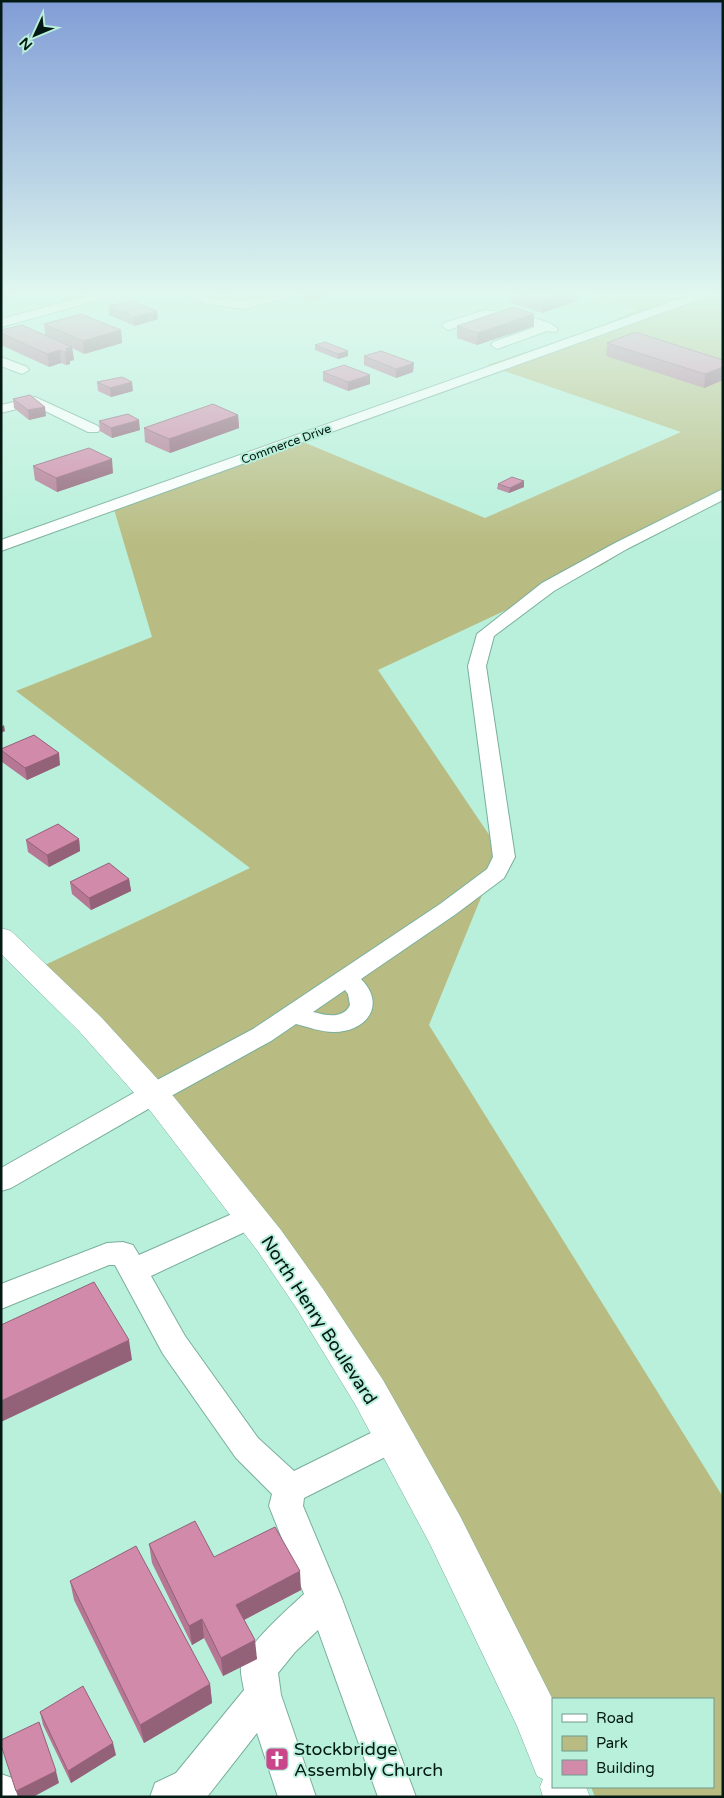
<svg xmlns="http://www.w3.org/2000/svg" width="724" height="1798" font-family="'Varela Round',sans-serif">
	<style>
		.green { fill: #b9bc82 }
		.lines { fill: none; stroke-linecap: round; stroke-linejoin: round }
		.minor-casing { stroke: #79af9c; stroke-width: 2 }
		.highway-casing { stroke: #79af9c; stroke-width: 1 }
		.minor { fill: #fff; fill-rule: evenodd }
		.highway { fill: #fff; fill-rule: evenodd }
		.wall { fill: #b57793 }
		.shaded-wall { fill: #936178 }
		.building { fill: #d28aab; stroke: #936178 }
		.labels { text-anchor: middle; dominant-baseline: central; stroke-width: 4; stroke-linejoin: round; paint-order: stroke }
		.far-street-label { font-size: 12px; fill: #041913; stroke: #b9f0dc }
		.near-street-label { font-size: 18px; fill: #041913; stroke: #b9f0dc }
		.near-poi-label { font-size: 18px; fill: #041913; stroke: #b9f0dc; text-anchor: start }
	</style>
	<rect width="100%" height="100%" fill="#b9f0dc"/>
	<!-- green -->
	<path class="green" d="M576,291H723V489L602,565L378,670L500,851L429,1025L723,1497V1797H595L591,1787H713V1699H553V1721L289,1259L28,973L250,868L16,691L152,637L113,506L301,441L485,518L681,432L487,365L584,333L637,310Z"/>
	<g class="lines">
		<!-- minor casing -->
		<g class="minor-casing">
			<g id="minor">
				<path d="M106,291H126L124,293L1,327V319Z"/>
				<path d="M177,291H194L213,299L244,301L284,291H305L303,293L244,309L207,304Z"/>
				<path d="M701,291H719L717,293L1,551V540Z"/>
				<path d="M485,310C502,312 547,317 558,329L556,332L547,331L497,349L491,345L493,342L535,327L511,320L486,318L448,330L442,326L444,323Z"/>
				<path d="M1,357L27,367L29,370L22,374L1,366Z"/>
				<path d="M35,397L98,426L100,429L98,432H88L33,405L1,413V405Z"/>
				<path d="M723,489V500L627,549L554,591L494,636L486,666L515,857L504,878L456,914L361,979C387,1005 366,1032 334,1032C321,1032 308,1027 296,1024L271,1041L162,1101L11,1188L1,1191V1168L144,1087L253,1029L440,904L487,869L493,857L468,666L477,634L542,583L615,543ZM345,990L348,994L350,1005C343,1020 325,1015 313,1012Z"/>
				<path d="M250,1206L260,1209L264,1217L260,1225L151,1276L185,1336L258,1438L294,1471L383,1427L394,1423L405,1427L410,1437L405,1447L304,1498L303,1506L342,1599L416,1797H378L318,1630L295,1652L278,1673L281,1695L316,1797H278L257,1733L207,1797H150L155,1783L176,1773L244,1690C243,1683 240,1673 241,1667C247,1644 287,1610 304,1594L269,1506L272,1494L236,1458L163,1354L115,1265H109L1,1309V1284L107,1243L123,1242L133,1245L139,1255Z"/>
				<path d="M1,1774L15,1779L23,1797H1Z"/>
			</g>
		</g>
		<!-- highway casing -->
		<g class="highway-casing">
			<path id="highway" d="M1,928L11,931L101,1017L174,1097L281,1230L323,1289L383,1380L460,1516L553,1700V1787H586L590,1797H543L540,1787L543,1779L537,1776L517,1726L430,1544L355,1404L297,1309L257,1250L152,1113L79,1031L1,954Z"/>
		</g>
		<!-- minor -->
		<use href="#minor" class="minor"/>
		<!-- highway -->
		<use href="#highway" class="highway"/>
	</g>
	<!-- wall -->
	<g class="wall">
		<path d="M208,291H245L224,297Z"/>
		<path d="M297,291H331V294L311,300L297,295Z"/>
		<path d="M511,291H578L577,301L542,313L510,303Z"/>
		<path d="M109,306L158,319L135,326L109,315Z"/>
		<path d="M534,314V326L477,345L457,338V326Z"/>
		<path d="M44,324L121,330L122,343L84,354L72,348L74,360L70,361V364L66,365L61,363L49,367L1,345V330L45,335Z"/>
		<path d="M607,343L723,360V380L704,388L606,356Z"/>
		<path d="M315,345L348,356L338,359L315,350Z"/>
		<path d="M364,356L413,372L396,378L364,365Z"/>
		<path d="M323,372L370,375V384L348,391L323,381Z"/>
		<path d="M97,382L133,391L111,397L98,391Z"/>
		<path d="M13,399L46,416L29,420L14,408Z"/>
		<path d="M238,415L239,428L170,453L145,442L144,428Z"/>
		<path d="M99,421L140,430L112,438L100,431Z"/>
		<path d="M33,466L113,473L57,492L35,480Z"/>
		<path d="M498,484L524,487L509,493L497,489Z"/>
		<path d="M1,749L60,765L27,780L2,762Z"/>
		<path d="M79,839L80,851L49,867L28,852L26,840Z"/>
		<path d="M129,879L131,891L91,910L72,894L70,882Z"/>
		<path d="M149,1544L214,1557L301,1590L244,1620L257,1659L223,1676L204,1638L192,1645L152,1563Z"/>
		<path d="M70,1581L210,1684L212,1703L144,1743L74,1600Z"/>
		<path d="M40,1712L116,1755L71,1783L43,1725Z"/>
	</g>
	<!-- shaded-wall -->
	<g class="shaded-wall">
		<path d="M1,291H11V297L1,300Z"/>
		<path d="M223,291H245L224,297Z"/>
		<path d="M311,291H331V294L311,300Z"/>
		<path d="M571,291H578L577,301L542,313L543,301Z"/>
		<path d="M157,311L158,319L135,326L134,317Z"/>
		<path d="M534,314V326L477,345L478,333Z"/>
		<path d="M121,330L122,343L84,354L83,341Z"/>
		<path d="M72,347L74,360L70,361V364L66,365L65,349Z"/>
		<path d="M60,350L61,363L49,367L47,354Z"/>
		<path d="M348,351V356L338,359V354Z"/>
		<path d="M414,363L413,372L396,378V369Z"/>
		<path d="M723,367V380L704,388L705,374Z"/>
		<path d="M370,375V384L348,391V382Z"/>
		<path d="M132,382L133,391L111,397L110,388Z"/>
		<path d="M45,407L46,416L29,420L28,410Z"/>
		<path d="M238,415L239,428L170,453L169,439Z"/>
		<path d="M139,420L140,430L112,438L111,428Z"/>
		<path d="M112,459L113,473L57,492L56,478Z"/>
		<path d="M524,481V487L509,493L510,488Z"/>
		<path d="M4,725L5,731L1,733V727Z"/>
		<path d="M59,753L60,765L27,780L25,768Z"/>
		<path d="M79,839L80,851L49,867L47,855Z"/>
		<path d="M129,879L131,891L91,910L89,898Z"/>
		<path d="M129,1340L132,1360L1,1422V1401Z"/>
		<path d="M300,1571L301,1590L238,1623L236,1605Z"/>
		<path d="M202,1619L204,1638L192,1645L189,1626Z"/>
		<path d="M255,1640L257,1659L223,1676L221,1658Z"/>
		<path d="M210,1684L212,1703L144,1743L140,1725Z"/>
		<path d="M113,1743L116,1755L71,1783L68,1771Z"/>
		<path d="M56,1771L59,1783L33,1797H18L16,1791Z"/>
	</g>
	<!-- building -->
	<g class="building">
		<path d="M512,291H571L543,301Z"/>
		<path d="M131,300L157,311L134,317L109,306Z"/>
		<path d="M514,307L534,314L478,333L457,326Z"/>
		<path d="M81,314L121,330L83,341L44,324Z"/>
		<path d="M22,325L72,347L65,349L69,351L64,352L60,350L47,354L1,333V330Z"/>
		<path d="M635,332L723,360V367L705,374L607,343Z"/>
		<path d="M325,342L348,351L338,354L315,345Z"/>
		<path d="M381,351L414,363L396,369L364,356Z"/>
		<path d="M344,365L370,375L348,382L323,372Z"/>
		<path d="M122,377L132,382L110,388L97,382Z"/>
		<path d="M30,395L45,407L28,410L13,399Z"/>
		<path d="M213,404L238,415L169,439L144,428Z"/>
		<path d="M128,414L139,420L111,428L99,421Z"/>
		<path d="M89,448L112,459L56,478L33,466Z"/>
		<path d="M512,477L524,481L510,488L498,484Z"/>
		<path d="M34,735L59,753L25,768L1,750V749Z"/>
		<path d="M58,824L79,839L47,855L26,840Z"/>
		<path d="M109,863L129,879L89,898L70,882Z"/>
		<path d="M94,1282L129,1340L1,1401V1325Z"/>
		<path d="M195,1521L214,1557L275,1527L300,1571L236,1605L255,1640L221,1658L202,1619L189,1626L149,1544Z"/>
		<path d="M136,1546L210,1684L140,1725L70,1581Z"/>
		<path d="M83,1686L113,1743L68,1771L40,1712Z"/>
		<path d="M39,1722L56,1771L16,1791L1,1745V1740Z"/>
	</g>
	<!-- sky -->
	<linearGradient id="sky" x2="0" y2="1"><stop stop-color="#819dd6"/><stop offset="0.54" stop-color="#e0f8ef"/><stop offset="1" stop-color="#e0f8ef" stop-opacity="0"/></linearGradient>
	<rect width="724" height="543" fill="url(#sky)"/>
	<!-- icons -->
	<defs>
		<g id="church-square" transform="scale(1.25)"><rect x="-9" y="-9" width="18" height="18" rx="4" fill="#c9468b" stroke="#b9f0dc"/><path d="M-1.2-6h2.4v3.5h3.3v2.4h-3.3V6h-2.4V-.1h-3.3v-2.4h3.3Z" fill="#fff"/></g>
	</defs>
	<g fill-rule="evenodd">
		<use href="#church-square" x="277" y="1759"/>
	</g>
	<g class="labels">
		<!-- far-street labels -->
		<g class="far-street-label">
			<text transform="translate(286 444) rotate(-20)">Commerce Drive</text>
		</g>
		<!-- near-street labels -->
		<g class="near-street-label">
			<text transform="translate(319 1320) rotate(57)">North Henry Boulevard</text>
		</g>
		<!-- near-poi labels -->
		<g class="near-poi-label">
			<text x="294" y="1749">Stockbridge<tspan x="294" dy="21">Assembly Church</tspan></text>
		</g>
	</g>
	<!-- border -->
	<rect width="724" height="1798" fill="none" stroke="#041913" stroke-width="5"/>
	<!-- legend -->
	<rect x="552" y="1698" width="162" height="90" fill="#b9f0dc" stroke="#719a8c"/>
	<rect x="562" y="1714" width="25" height="8" fill="#ffffff" stroke="#719a8c"/>
	<text x="596" y="1723" font-size="15" fill="#041913">Road</text>
	<rect x="562" y="1736" width="25" height="15" fill="#b9bc82" stroke="#719a8c"/>
	<text x="596" y="1748" font-size="15" fill="#041913">Park</text>
	<rect x="562" y="1760" width="25" height="15" fill="#d28aab" stroke="#719a8c"/>
	<text x="596" y="1773" font-size="15" fill="#041913">Building</text>
	<!-- north arrow -->
	<g transform="translate(35 35) rotate(226)" stroke="#b9f0dc" stroke-width="4" paint-order="stroke">
	<path d="M0-4L9 19L0 12L-9 19Z" fill="#041913"/>
	<text y="-8" font-size="14" font-weight="bold" text-anchor="middle" fill="#041913">N</text>
	</g>
</svg>
